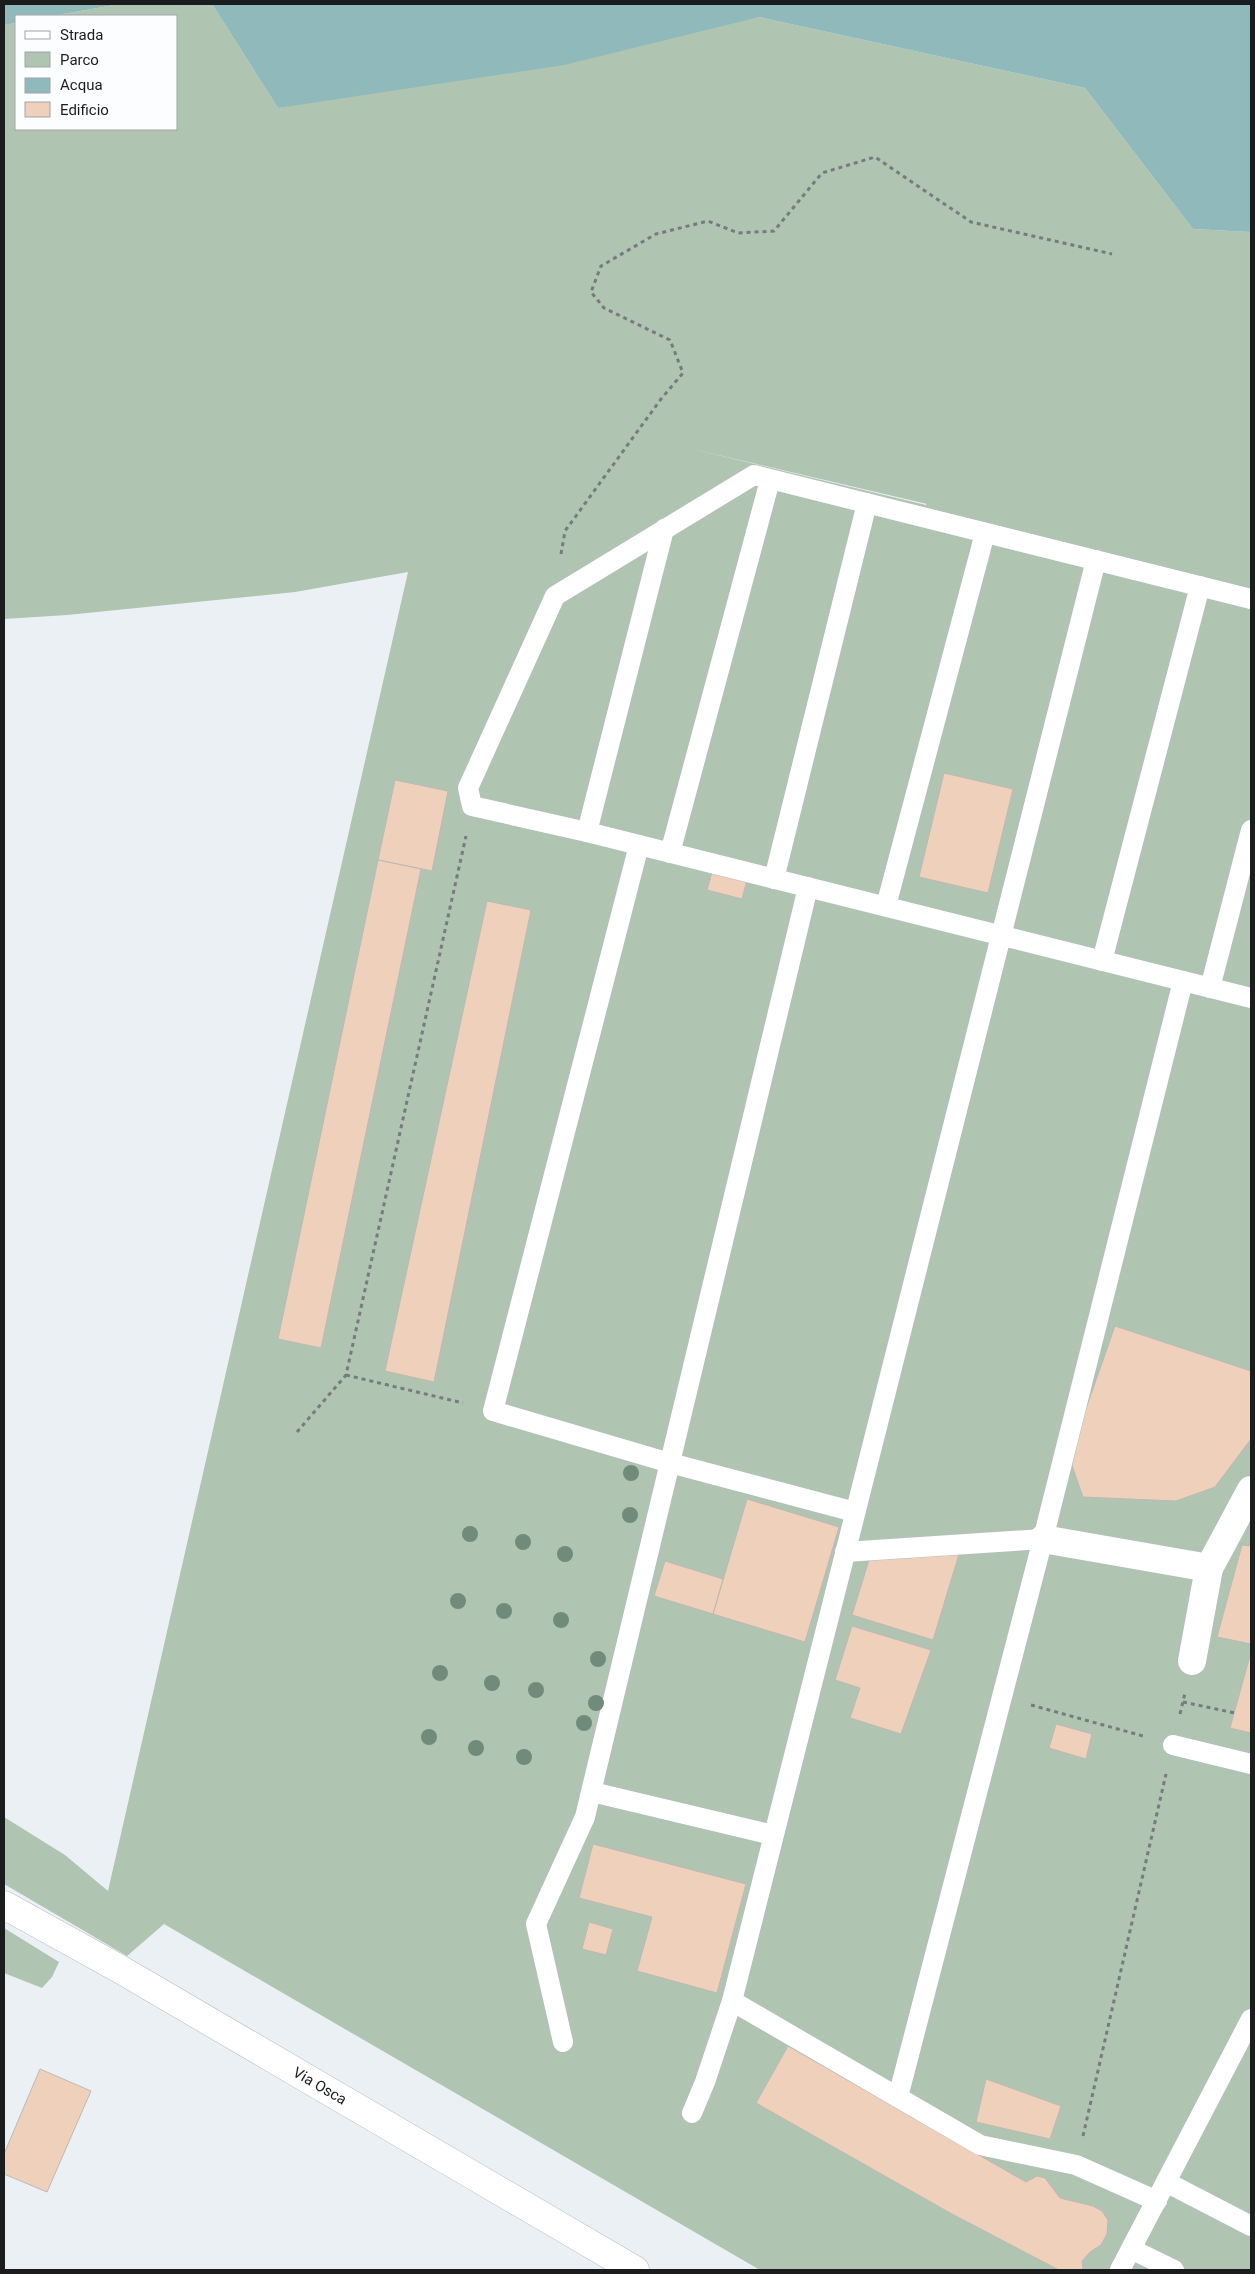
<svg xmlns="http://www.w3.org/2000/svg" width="1255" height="2274" font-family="Roboto,sans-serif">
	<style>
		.green { fill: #afc4b1; fill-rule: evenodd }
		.water { fill: #8fb9ba }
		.building { fill: #efd0bb; stroke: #beb9b5 }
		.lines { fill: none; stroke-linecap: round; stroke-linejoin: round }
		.lane-casing { stroke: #b7bcc0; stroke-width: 21 }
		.street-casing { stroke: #b7bcc0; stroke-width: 29 }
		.secondary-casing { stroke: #b7bcc0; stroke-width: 29 }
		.path { stroke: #787b7e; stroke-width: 3; stroke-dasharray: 4 4; stroke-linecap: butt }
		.lane { stroke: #fff; stroke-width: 20 }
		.street { stroke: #fff; stroke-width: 28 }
		.secondary { stroke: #fff; stroke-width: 28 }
		.tree { fill: #718b7b }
		.labels { text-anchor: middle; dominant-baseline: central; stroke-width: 4; stroke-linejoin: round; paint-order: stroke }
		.street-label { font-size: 15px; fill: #1a1c1d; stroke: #fbfdff }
	</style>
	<rect width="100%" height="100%" fill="#ebf0f4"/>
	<!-- green -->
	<g class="green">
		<path d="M120,4H212L278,108L759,17L1085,88L1193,229L1251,232V2270H760L164,1924L127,1956L4,1884V1817L65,1855L108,1891L408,572L295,592L67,615L4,619V25L16,23V129H176V16H52ZM684,447L927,504L926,505Z"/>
		<path d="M4,1928L59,1962L52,1977L42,1988L4,1973Z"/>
	</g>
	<!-- water -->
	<g class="water">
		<path d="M4,4H120L52,16H16V23L4,25Z"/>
		<path d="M212,4H1251V232L1193,229L1085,88L759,17L564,65L278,108Z"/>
	</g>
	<!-- building -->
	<g class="building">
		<path d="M944,773L1013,789L988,893L919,877Z"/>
		<path d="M395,780L448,791L432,871L378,860Z"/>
		<path d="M378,860L421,869L321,1348L278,1339Z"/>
		<path d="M712,872L747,880L742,899L707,890Z"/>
		<path d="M487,901L531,910L434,1382L385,1371Z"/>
		<path d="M1115,1326L1251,1371V1439L1215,1487L1176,1501L1083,1497L1069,1457Z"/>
		<path d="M747,1499L839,1527L805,1642L713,1614Z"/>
		<path d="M1242,1545L1251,1546V1644L1217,1637Z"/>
		<path d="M960,1551L933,1640L852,1615L869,1560Z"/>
		<path d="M665,1561L723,1579L713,1614L654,1596Z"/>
		<path d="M852,1626L931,1650L901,1734L850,1718L860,1688L835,1680Z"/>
		<path d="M1251,1652V1733L1230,1728Z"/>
		<path d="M1056,1724L1092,1734L1086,1759L1049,1748Z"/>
		<path d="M593,1844L746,1884L717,1993L637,1971L652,1917L579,1898Z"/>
		<path d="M589,1922L613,1929L606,1955L582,1949Z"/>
		<path d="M788,2046L1026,2182L1037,2176L1045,2178L1060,2198L1093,2206L1102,2211L1108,2220L1107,2234L1101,2245L1090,2252L1082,2261L1083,2270H1059L952,2214L756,2103Z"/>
		<path d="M40,2069L91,2091L47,2192L4,2174V2154Z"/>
		<path d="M986,2079L1061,2106L1050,2139L976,2122Z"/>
	</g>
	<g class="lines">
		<!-- lane casing -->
		<g class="lane-casing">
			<g id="lane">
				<path d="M1251,599L754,475L555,596L468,788L472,806L587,832L1251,998"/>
				<path d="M587,832L664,529"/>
				<path d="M639,845L493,1411L670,1463L855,1512"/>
				<path d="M670,853L770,480"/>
				<path d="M774,879L867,503"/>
				<path d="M886,906L985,533"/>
				<path d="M1102,961L1200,586"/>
				<path d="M1210,988L1251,830"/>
				<path d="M845,1552L1043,1539"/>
				<path d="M1173,1745L1251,1764"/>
				<path d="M592,1792L773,1835"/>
				<path d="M732,2001L980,2145L1076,2165L1157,2201"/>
				<path d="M563,2042L536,1924L585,1817L808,887"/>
				<path d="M898,2097L1043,1539L1183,981"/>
				<path d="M692,2113L705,2082L732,2001L1096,560"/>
				<path d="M1166,2182L1251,2226"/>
				<path d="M1131,2249L1174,2270"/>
				<path d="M1120,2270L1251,2019"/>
			</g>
		</g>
		<!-- street casing -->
		<g class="street-casing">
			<g id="street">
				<path d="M1043,1539L1209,1568"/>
				<path d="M1192,1661L1209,1568L1251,1490"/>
			</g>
		</g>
		<!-- secondary casing -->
		<g class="secondary-casing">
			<g id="secondary">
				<path id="s1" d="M4,1905L118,1968L635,2270"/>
			</g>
		</g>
		<!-- path -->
		<g class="path">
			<path d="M561,554L565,531L661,399L683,373L670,340L604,308L591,292L601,266L656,234L708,221L738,233L774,231L822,173L875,157L971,222L1112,254"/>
			<path d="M346,1375L463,1403"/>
			<path d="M297,1432L346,1375L466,836"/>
			<path d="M1183,1702L1235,1713"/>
			<path d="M1031,1705L1143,1736"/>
			<path d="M1180,1714L1185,1693"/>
			<path d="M1083,2136L1166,1774"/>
		</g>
		<!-- lane -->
		<use href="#lane" class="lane"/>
		<!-- street -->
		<use href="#street" class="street"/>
		<!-- secondary -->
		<use href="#secondary" class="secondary"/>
	</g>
	<!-- trees -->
	<g class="tree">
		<circle cx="631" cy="1473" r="8"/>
		<circle cx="630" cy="1515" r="8"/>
		<circle cx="470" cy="1534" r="8"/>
		<circle cx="523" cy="1542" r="8"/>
		<circle cx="565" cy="1554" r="8"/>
		<circle cx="458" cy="1601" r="8"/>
		<circle cx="504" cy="1611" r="8"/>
		<circle cx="561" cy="1620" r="8"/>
		<circle cx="598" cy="1659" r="8"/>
		<circle cx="440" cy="1673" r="8"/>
		<circle cx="492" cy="1683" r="8"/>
		<circle cx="536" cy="1690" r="8"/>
		<circle cx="596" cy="1703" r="8"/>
		<circle cx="584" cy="1723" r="8"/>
		<circle cx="429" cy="1737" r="8"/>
		<circle cx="476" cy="1748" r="8"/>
		<circle cx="524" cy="1757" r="8"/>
	</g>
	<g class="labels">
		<!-- street labels -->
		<g class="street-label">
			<text stroke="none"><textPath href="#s1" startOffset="364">Via Osca</textPath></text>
		</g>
	</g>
	<!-- border -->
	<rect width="1255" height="2274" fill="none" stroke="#1a1c1d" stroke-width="10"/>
	<!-- legend -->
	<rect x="15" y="15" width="162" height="115" fill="#fbfdff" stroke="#a1a3a5"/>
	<rect x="25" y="31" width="25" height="8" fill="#ffffff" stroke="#a1a3a5"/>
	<text x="60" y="40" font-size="15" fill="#1a1c1d">Strada</text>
	<rect x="25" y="52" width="25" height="15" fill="#afc4b1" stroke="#a1a3a5"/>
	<text x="60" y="65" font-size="15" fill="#1a1c1d">Parco</text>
	<rect x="25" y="78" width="25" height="15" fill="#8fb9ba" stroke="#a1a3a5"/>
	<text x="60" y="90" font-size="15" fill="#1a1c1d">Acqua</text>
	<rect x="25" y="102" width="25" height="15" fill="#efd0bb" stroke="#a1a3a5"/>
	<text x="60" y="115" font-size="15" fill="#1a1c1d">Edificio</text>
</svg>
